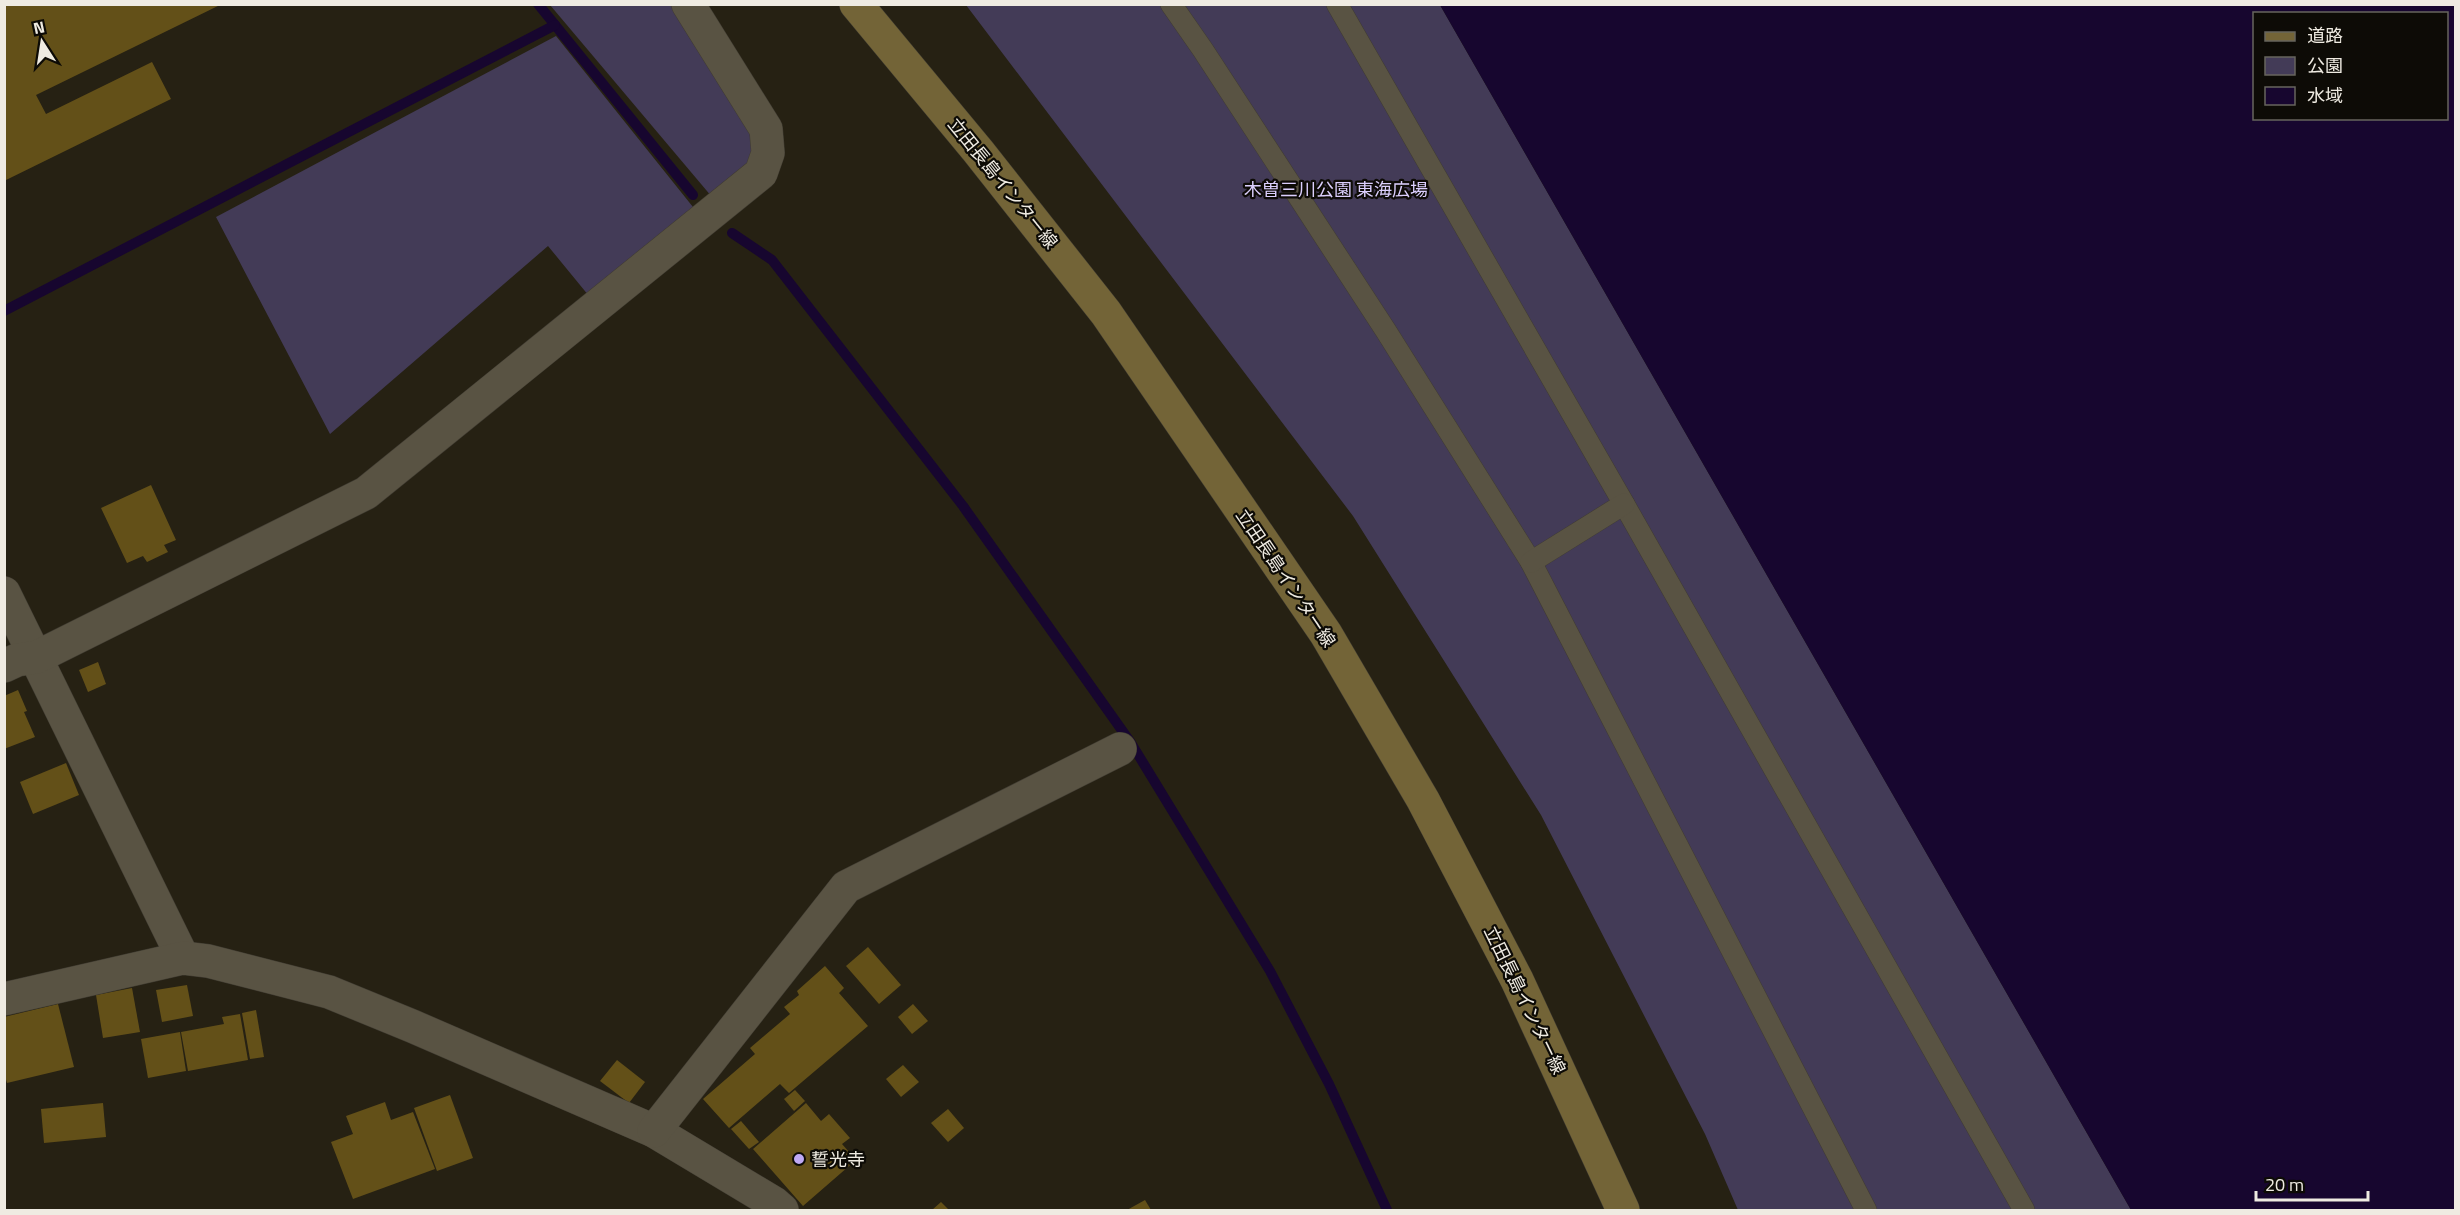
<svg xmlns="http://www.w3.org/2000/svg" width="2460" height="1215" font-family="'Titillium Web','Noto Sans JP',sans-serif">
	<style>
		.green { fill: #433b57 }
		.water { fill: #17062f; fill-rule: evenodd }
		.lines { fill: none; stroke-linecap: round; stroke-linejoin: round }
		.stream { stroke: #17062f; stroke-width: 10 }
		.building { fill: #635018 }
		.service-casing { stroke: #403c32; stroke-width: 22 }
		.minor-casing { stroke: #403c32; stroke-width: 34 }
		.secondary-casing { stroke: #403c32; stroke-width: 34 }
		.service { stroke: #595343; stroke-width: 21 }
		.minor { stroke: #595343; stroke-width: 33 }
		.secondary { stroke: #736437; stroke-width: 33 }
		.poi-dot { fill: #bfa9f4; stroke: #0d0b06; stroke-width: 2 }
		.labels { text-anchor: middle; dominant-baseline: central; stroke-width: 4.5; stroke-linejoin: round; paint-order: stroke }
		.street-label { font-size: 18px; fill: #efebe2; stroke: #0d0b06 }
		.park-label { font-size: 18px; fill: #dbcffd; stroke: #0d0b06 }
		.poi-label { font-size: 18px; fill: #efebe2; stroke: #0d0b06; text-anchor: start }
	</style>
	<rect width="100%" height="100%" fill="#262113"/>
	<!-- green -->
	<g class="green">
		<path d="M550,5H676L749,117L755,144L747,167L712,197Z"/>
		<path d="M966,5H1440L2131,1210H1738L1705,1134L1541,815L1353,516Z"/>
		<path d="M556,36L697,212L589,296L548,246L330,434L216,217Z"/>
	</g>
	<!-- water -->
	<path class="water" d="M1440,5H2455V1210H2131ZM2254,14H2446V118H2254Z"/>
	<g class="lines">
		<!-- stream -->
		<g class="stream">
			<path d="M538,4L693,195"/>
			<path d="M732,233L772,260L963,506L1131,743L1270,971L1329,1084L1387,1210"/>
			<path d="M4,311L555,25"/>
		</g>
	</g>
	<!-- building -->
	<g class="building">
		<path d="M4,4H222L36,95L46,114L152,62L171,99L4,181Z"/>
		<path d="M151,485L176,540L164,545L168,552L147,562L143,556L127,563L101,508Z"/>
		<path d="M98,662L106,684L88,692L79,670Z"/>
		<path d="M18,690L27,711L24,712L35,737L4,749V696Z"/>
		<path d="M66,763L79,795L33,814L20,782Z"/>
		<path d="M868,947L901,985L879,1004L846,966Z"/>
		<path d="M825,966L844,988L839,993L868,1026L789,1093L780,1084L729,1128L703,1099L755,1054L750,1048L790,1014L784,1007L799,995L797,991Z"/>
		<path d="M187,985L193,1016L162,1022L156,990Z"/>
		<path d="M132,988L140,1032L103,1038L96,995Z"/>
		<path d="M58,1004L74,1067L7,1083L4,1073V1017Z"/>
		<path d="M913,1004L928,1021L912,1034L898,1017Z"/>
		<path d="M256,1010L264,1057L250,1059L242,1013Z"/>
		<path d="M240,1014L248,1060L188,1071L181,1032L224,1024L222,1017Z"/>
		<path d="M180,1032L186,1071L148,1078L141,1039Z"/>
		<path d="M617,1060L645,1082L629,1103L600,1081Z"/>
		<path d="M903,1065L919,1082L901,1097L886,1079Z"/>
		<path d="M795,1090L805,1101L794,1111L784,1099Z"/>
		<path d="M450,1095L473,1158L437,1171L414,1108Z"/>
		<path d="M385,1102L391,1120L413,1112L435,1169L353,1199L331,1142L353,1134L346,1116Z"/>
		<path d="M103,1103L106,1137L44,1143L41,1109Z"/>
		<path d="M806,1103L821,1121L829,1114L850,1138L842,1144L856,1160L803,1206L753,1149Z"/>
		<path d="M948,1109L964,1128L948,1142L931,1123Z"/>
		<path d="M741,1121L759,1142L749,1149L731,1129Z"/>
		<path d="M1145,1200L1151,1210H1127Z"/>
		<path d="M941,1202L949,1210H932Z"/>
	</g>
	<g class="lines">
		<!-- service casing -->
		<g class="service-casing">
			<g id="service">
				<path d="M1171,4L1203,50L1386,331L1531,562L1866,1210"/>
				<path d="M1337,4L1624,504L2024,1210"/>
				<path d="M1531,562L1624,504"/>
			</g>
		</g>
		<!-- minor casing -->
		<g class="minor-casing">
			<g id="minor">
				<path d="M4,593L183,958"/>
				<path d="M4,666L17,660L37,657L366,493L761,173L768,153L766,129L688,4"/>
				<path d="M4,999L183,958L208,961L329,992L412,1026L654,1131L774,1203L782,1210"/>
				<path d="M654,1131L846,887L1120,749"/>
			</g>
		</g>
		<!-- secondary casing -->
		<g class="secondary-casing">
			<path id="secondary" d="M856,4L978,151L1106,313L1326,634L1423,800L1517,980L1623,1210"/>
		</g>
		<!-- service -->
		<use href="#service" class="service"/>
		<!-- minor -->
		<use href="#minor" class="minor"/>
		<!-- secondary -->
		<use href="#secondary" class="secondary"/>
	</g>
	<!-- markers -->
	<circle class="poi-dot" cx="799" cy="1159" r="6"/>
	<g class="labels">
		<!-- street labels -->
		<g class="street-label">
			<text transform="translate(1003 183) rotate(51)">立田長島インター線</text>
			<text transform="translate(1286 578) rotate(56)">立田長島インター線</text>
			<text transform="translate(1525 1000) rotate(64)">立田長島インター線</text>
		</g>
		<!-- park labels -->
		<g class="park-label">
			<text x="1336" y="189">木曽三川公園 東海広場</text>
		</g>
		<!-- poi labels -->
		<g class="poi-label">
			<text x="811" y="1159">誓光寺</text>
		</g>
	</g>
	<!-- border -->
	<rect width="2460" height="1215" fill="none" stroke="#efebe2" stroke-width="12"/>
	<!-- legend -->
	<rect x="2253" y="12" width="195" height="108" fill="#0d0b06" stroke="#67655e" stroke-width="1.5"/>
	<rect x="2265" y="32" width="30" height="9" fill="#736437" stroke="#67655e" stroke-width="1.5"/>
	<text x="2307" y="42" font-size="18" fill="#efebe2">道路</text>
	<rect x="2265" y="57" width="30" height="18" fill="#433b57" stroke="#67655e" stroke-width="1.5"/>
	<text x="2307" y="72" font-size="18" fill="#efebe2">公園</text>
	<rect x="2265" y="87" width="30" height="18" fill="#17062f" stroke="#67655e" stroke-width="1.5"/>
	<text x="2307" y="102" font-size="18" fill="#efebe2">水域</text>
	<!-- north arrow -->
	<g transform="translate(42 42) rotate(348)" stroke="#0d0b06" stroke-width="4.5" paint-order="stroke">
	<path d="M0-4.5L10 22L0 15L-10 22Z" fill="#efebe2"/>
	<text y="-9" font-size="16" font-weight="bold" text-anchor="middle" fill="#efebe2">N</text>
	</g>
	<!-- scale -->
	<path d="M2256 1191v9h112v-9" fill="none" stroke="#efebe2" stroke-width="3"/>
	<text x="2265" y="1191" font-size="18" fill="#efebe2" stroke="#0d0b06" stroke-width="4.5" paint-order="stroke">20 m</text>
</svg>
